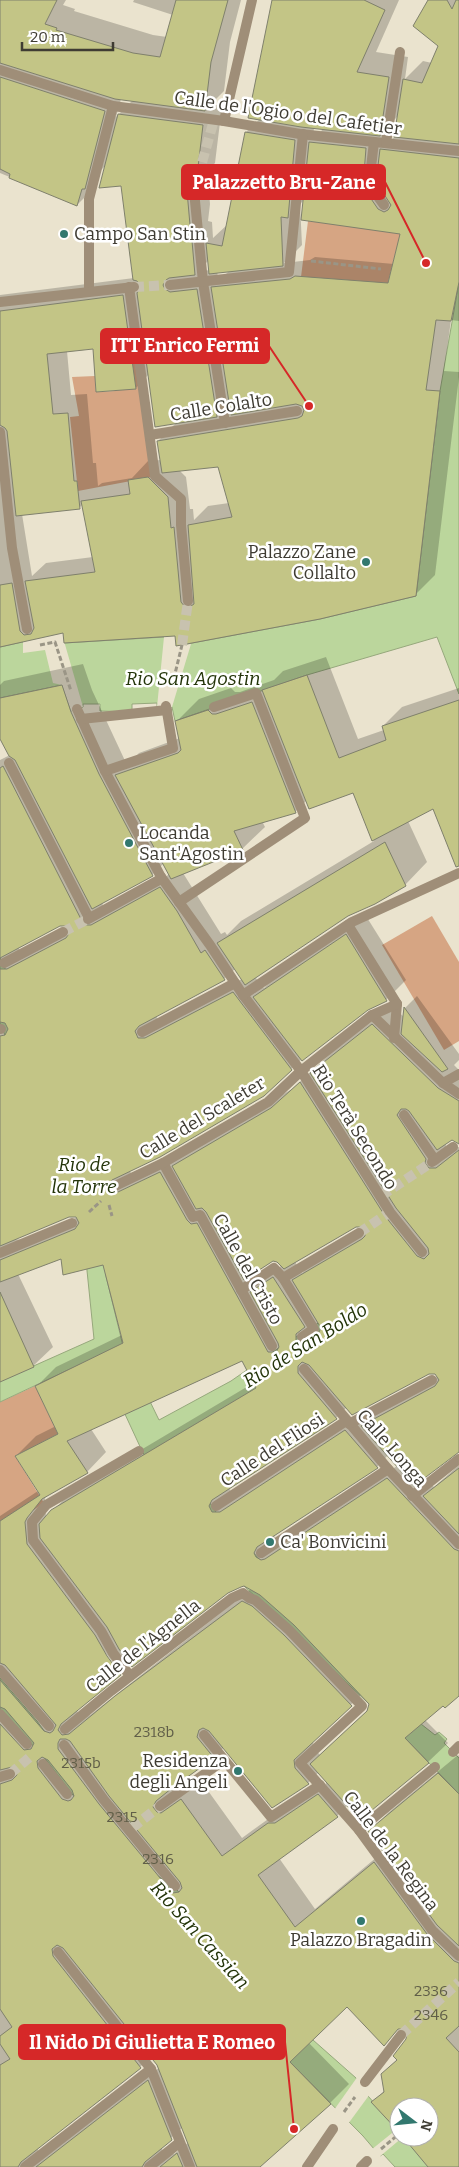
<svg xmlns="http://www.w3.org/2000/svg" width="459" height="2167" font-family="Bitter,serif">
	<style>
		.green { fill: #d6a583 }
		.water { fill: #bbd69c; stroke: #96a87c }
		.pier { fill: #eae3ce }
		.shadow { fill: #0003; fill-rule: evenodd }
		.building { fill: #c3c586; stroke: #7f806c; fill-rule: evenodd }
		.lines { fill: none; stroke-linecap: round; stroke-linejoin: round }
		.pedestrian-tunnel { stroke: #c8c2af; stroke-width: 10; stroke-dasharray: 10 5; stroke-linecap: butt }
		.path { stroke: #9a9586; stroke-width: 3; stroke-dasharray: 5 2.5; stroke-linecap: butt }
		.pedestrian { stroke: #9f8e78; stroke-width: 10 }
		.poi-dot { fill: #32786f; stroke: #fff; stroke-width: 2 }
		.labels { text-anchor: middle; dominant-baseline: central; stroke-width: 5; stroke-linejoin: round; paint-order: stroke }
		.number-label { font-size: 15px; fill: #605e48 }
		.street-label { font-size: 18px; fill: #3f3c33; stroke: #fff }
		.poi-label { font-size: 18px; fill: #3f3c33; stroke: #fff; text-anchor: start }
		.water-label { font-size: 19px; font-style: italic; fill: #233409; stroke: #fff }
		.leader { fill: none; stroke: #d62828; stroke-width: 2 }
		.callout-dot { fill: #d62828; stroke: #fff; stroke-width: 2 }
		.callout { fill: #d62828; stroke: #d62828; stroke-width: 2 }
		.callout-label { font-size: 19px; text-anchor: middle; font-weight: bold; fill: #fff }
	</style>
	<rect width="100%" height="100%" fill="#eae3ce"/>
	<!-- green -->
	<g class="green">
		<path d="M308,221L401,232L387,286L301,277Z"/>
		<path d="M135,363L152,477L78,491L70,417L79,416L72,377L95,376L96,392L115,391L109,367Z"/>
		<path d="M432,916L459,962V1041L444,1050L382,945Z"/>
		<path d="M35,1386L58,1434L15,1456L44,1503L22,1518L0,1521V1402Z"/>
	</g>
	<!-- water -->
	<g class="water">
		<path d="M459,282V694L437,637L307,675L175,721L172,707H157V703L132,704V712L100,711V704H83V707L71,711L62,685L0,698V647L22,642L64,643L164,637L176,646L320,619L416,596L440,391Z"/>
		<path d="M0,958L84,1134L111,1184L96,1191L106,1276L123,1346L159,1420L231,1381L280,1347L414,1263L301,1361L171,1445L216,1512L261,1561L421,1724L435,1735L439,1732L447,1739L444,1743L459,1758V1794L404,1737L244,1586L171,1495L143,1453L98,1356L0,1402V1381L94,1339L85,1251L78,1216L0,1023Z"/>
		<path d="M0,1678L37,1721L92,1797L150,1870L177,1890L313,2040L356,2078L368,2096L399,2131V2137H404L433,2167H395L383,2154L380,2156L363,2136L282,2054L118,1854L47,1761L0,1710Z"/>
	</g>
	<!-- pier -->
	<g class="pier">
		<path d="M164,637H168L176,643V646L191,644L172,707H157Z"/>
		<path d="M23,640L64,641L83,707L71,711L62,685L53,683L45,650L23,653Z"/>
		<path d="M358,2076L370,2094L348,2124L334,2110Z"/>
		<path d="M397,2129L399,2137H403L378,2158L371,2150Z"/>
	</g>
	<!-- shadow -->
	<g class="shadow">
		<path d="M0,0H66L63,5L75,9L74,11L153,35L167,37L173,15L133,2L134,0H241L230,42L224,91L211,104L222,106L215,163L207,172L210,204L208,221L212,222L213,238L228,224L246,132L260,119L273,0H399L376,52L408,57L405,79L423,61L432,63L439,46L429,0H459V321L451,320L444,371L459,372V377L435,575L415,595L177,635L64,632L0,646V295L134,278L122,185L106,165L99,172L96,186L77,205L0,173ZM121,99L133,100L116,117ZM398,116L395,136L383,148L385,129ZM314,127L324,128L313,140ZM305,199L402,232L394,264L315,257L310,260L284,263L302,245L300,204ZM209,260L210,270L197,272ZM230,270L219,281L217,272ZM94,347L136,388L149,374L177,422L158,441L161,460L148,461L132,478L102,483L98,486L96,463H93L87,394L71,395L67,351ZM230,402L232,413L217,416ZM219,466L229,503L208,506L194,520L193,509H190L186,477L179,470ZM83,504L93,557L46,563L32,576L22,514L79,508Z"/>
		<path d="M326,657L358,739L384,730L383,726L402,707L459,688V863L433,808L408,821L427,862L405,885L348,915L255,977L264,988L274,977L366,916L406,980L386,1000L369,1008L302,1059L291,1069L129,1170L131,1173L193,1146L292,1089L331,1053L392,1006L404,1017L405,1008L417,996L459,1054V1060L454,1065L459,1070V1142L453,1139L445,1144L448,1149L459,1147V1451L423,1477L434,1487L459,1465V1694L443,1704L425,1720L448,1743L428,1762L360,1819L348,1805L337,1816L279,1858L315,1909L384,1851L370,1831L389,1812L458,1755L459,1756V2167H435L407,2137H429V2107H399V2129L373,2102L385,2090L382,2075L398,2059L408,2039V2031L401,2027L384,2044L347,2005L308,2042L349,2084L330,2103L255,2167H0V1516L38,1491L16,1456L36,1436L56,1426L36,1387L56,1367L122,1335L104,1264L62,1257L18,1274L53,1347L33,1366L0,1381V760L10,755L0,736V685L4,681L83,664L92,690L127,765L139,753L180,738L177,721L199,699L231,688L235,692H240L274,680L283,671ZM353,792L374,841L241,921L227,935L225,932L221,934L183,873L242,849L265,827L262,821L295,812L307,800ZM164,863L170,874L112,906H103L102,902L152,875ZM60,925H67L70,928L28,950L19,949L18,946ZM235,969L242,979L166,1019L157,1018L156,1015L224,979ZM69,1215L80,1216L23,1240L13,1239ZM356,1226H362L367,1230L313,1261L302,1273L295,1262ZM272,1260L277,1261L282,1265L260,1284L253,1272ZM243,1359L255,1382L72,1491L46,1518L45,1498L48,1495L87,1472L106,1452L91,1429ZM433,1372L439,1376L382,1406L365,1411L232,1493L229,1488L336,1418L347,1407ZM388,1455L397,1466L286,1540L281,1541L275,1538L274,1535L377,1467ZM245,1585L251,1589L90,1715L83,1717L77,1711L102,1652L104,1651L121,1673L131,1663L227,1591ZM361,1695L370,1704L368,1710L320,1755L314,1748L313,1741ZM224,1747L273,1806L308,1783L319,1772L328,1782L295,1804H289L242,1838L201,1781L177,1793L173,1790V1787L214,1758ZM151,2056L159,2068L50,2153L38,2151V2147L140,2067ZM183,2127L189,2142L174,2154L163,2151L161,2147Z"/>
	</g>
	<!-- building -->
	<g class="building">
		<path d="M0,0H57L45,24L57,28L56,30L133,53L160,57L176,0H228L211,62L205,111L115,99L0,63Z"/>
		<path d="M272,0H364L385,10L357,72L389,77L380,136L301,127L248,118Z"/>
		<path d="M428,0H447L452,9L456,0H459V144L394,137L403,79L422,83L438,46L413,26Z"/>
		<path d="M0,77L105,111L85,189H82L77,206L9,178L10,174L0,169Z"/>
		<path d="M118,114L203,125L196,184L190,186L187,191L190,225L188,241H192L195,275L169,278L166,280L163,285L165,289L170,292L197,289L217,417L155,427L137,293L141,286L137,281L133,280L121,186L99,188Z"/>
		<path d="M245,132L295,140L288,218L281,217L283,266L209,274L206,243L222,246Z"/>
		<path d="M309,142L366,148L363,187L378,209L384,212L388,210L391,205L376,182L380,149L459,158V282L451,321L436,320L426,390L440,391L416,596L320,619L176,646L175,636L64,643L63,633L0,647V585L12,583L20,631L24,635L31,634L34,628L25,581L95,572L81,501L130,494L128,480L148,477L168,497L171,528L174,527L181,602L185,607L188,608L194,604L188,525L232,517L218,467L162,473L157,441L298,418L302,416L304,410L302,406L296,404L231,415L211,287L290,279L295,276L388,283L400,234L301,220Z"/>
		<path d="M123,295L136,389L96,392L93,349L47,354L53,414L68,413L74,481H77L80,509L16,516L7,431L5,428L0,425V311Z"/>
		<path d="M307,675L339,758L386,740L382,726L459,700V866L456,867L433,809L372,841L353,793L309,809L262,690Z"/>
		<path d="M62,685L71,712L99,774L153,876L92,909L15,760L9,756L0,739V698Z"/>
		<path d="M252,702L296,813L234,831L243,850L171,879L115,775L178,753L181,750L175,721L208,710L212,714H216Z"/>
		<path d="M3,766L84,925H91L160,887L177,911L201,953L205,950L225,980L139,1026L135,1031L138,1038H145L233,992L292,1070L264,1096L160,1157L112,1180L108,1185L111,1191L118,1192L160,1172L187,1220L191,1224L197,1223L268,1352H276L279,1347L278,1343L250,1292L273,1277L305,1327L296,1334V1340L299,1343H306L318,1334L321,1328L292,1280L362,1239L365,1236V1230L362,1227H356L284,1269L277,1262L273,1261L244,1280L206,1212L202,1208L196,1209L172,1166L271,1108L300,1082L385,1216L417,1256L424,1259L429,1254L428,1248L396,1208L310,1073L372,1024L438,1088L459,1101V1144L452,1140L437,1150L409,1111L406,1109H401L397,1115L426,1159L425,1163L429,1168H436L459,1150V1452L414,1486L361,1426L435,1386L439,1380L435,1374H429L352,1415L309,1365L302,1362L298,1366V1373L337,1419L212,1500L209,1506L212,1512H220L345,1430L378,1468L257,1547L254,1553L256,1557L261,1560L265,1559L387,1478L454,1549L459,1551V1696L445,1708L443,1706L405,1738L429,1763L360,1820L310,1764L367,1711L369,1704L294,1625L260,1595L244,1586L241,1587L228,1593L132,1667L119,1649L107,1627L40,1538L39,1524L51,1510L256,1388L242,1361L67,1441L88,1473L42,1499L27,1518L25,1522L27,1544L95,1635L107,1656L121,1675L61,1724L58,1730L62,1735L69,1734L115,1696L242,1601L252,1606L284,1635L352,1706L294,1760L295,1768L309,1784L272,1808L209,1731L203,1728L199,1730L197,1737L214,1758L172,1788L156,1801L153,1807L157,1812L161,1813L181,1799L222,1856L268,1823H275L318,1794L338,1817L258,1875L295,1927L374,1862L427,1934L454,1961L459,1963V2026L446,2038L459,2052V2167H428L403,2137H429V2107H399V2132L371,2102L384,2092L381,2074L397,2060L393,2056L406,2039L407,2033L405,2029H398L384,2046L347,2007L290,2062L331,2104L260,2167H197L157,2065L63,1948L57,1945L52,1949L53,1956L141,2068L21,2162L18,2167H0V2065L10,2059L0,2044V2036L12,2027L0,2009V1784L12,1780L17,1775L16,1772L12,1767L0,1770V1724L24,1750L31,1749L34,1743L5,1709L0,1707V1680L44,1731L50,1733L53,1731L56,1725L5,1665L0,1663V1521L40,1495L15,1456L58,1434L35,1386L123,1343L103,1265L63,1275L61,1259L0,1282V1260L75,1229L79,1223L76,1217H69L0,1246V1036L5,1035L8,1029L5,1023L0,1022V969H7L66,938L70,932L66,926H60L0,958V768ZM60,1739H66L70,1741L109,1796L180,1882L182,1888L179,1892L173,1893L170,1890L99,1804L58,1749V1743ZM42,1757L48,1760L72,1790L74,1796L71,1800L68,1801L62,1799L38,1768L37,1761Z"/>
		<path d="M385,842L406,886L375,904L348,916L245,985L217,943Z"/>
		<path d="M346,934L387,1001L368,1010L302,1061L253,997Z"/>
		<path d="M404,1007L448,1069L442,1072L401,1034Z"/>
		<path d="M0,1292L34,1367L0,1382Z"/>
		<path d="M459,1468V1534L423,1496Z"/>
		<path d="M438,1773L459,1794V1946L437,1925L368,1831Z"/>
		<path d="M148,2080L172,2140L145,2162L142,2167H36Z"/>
		<path d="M177,2153L183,2167H160Z"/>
	</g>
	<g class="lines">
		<!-- pedestrian-tunnel -->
		<g class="pedestrian-tunnel">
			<path d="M194,191L214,120"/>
			<path d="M134,287L170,285"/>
			<path d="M182,645L188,601"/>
			<path d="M63,932L88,919"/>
			<path d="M381,1196L432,1162"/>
			<path d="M359,1233L390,1212"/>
			<path d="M10,1774L30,1757"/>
			<path d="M132,1828L160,1806"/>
			<path d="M401,2035L459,1982"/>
		</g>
		<!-- path -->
		<g class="path">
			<path d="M311,261L381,269"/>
			<path d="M40,645L55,642L71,691"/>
			<path d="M172,686L182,645"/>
			<path d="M109,1205L112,1216"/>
			<path d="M89,1212L101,1201"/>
			<path d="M344,2112L355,2097"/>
			<path d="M381,2149L399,2134"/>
		</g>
		<!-- pedestrian -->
		<g class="pedestrian">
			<path d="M0,70L113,106L224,121L300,134L459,151"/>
			<path d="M224,121L252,0"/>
			<path d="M374,142L369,184L384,205"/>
			<path d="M386,143L400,52"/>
			<path d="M194,191L203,282L225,423"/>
			<path d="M170,285L289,272L303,134"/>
			<path d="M129,287L155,476L181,499V525L188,601"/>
			<path d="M89,291V199L113,106"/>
			<path d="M0,302L134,287"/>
			<path d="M0,432L12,548L27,629"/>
			<path d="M150,435L297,411"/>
			<path d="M77,709L105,771L161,877L210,945L243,995L301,1071L390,1212L422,1252"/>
			<path d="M81,719L167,710"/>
			<path d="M9,763L89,918"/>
			<path d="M105,771L173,748L166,706"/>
			<path d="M179,902L305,818L256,693L214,707"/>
			<path d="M88,919L159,880L161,877"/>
			<path d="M348,925L397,1004"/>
			<path d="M4,963L63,932"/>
			<path d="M243,995L352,922L459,873"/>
			<path d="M372,1015L443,1083L459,1094"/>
			<path d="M0,1029H1"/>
			<path d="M142,1032L235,983"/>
			<path d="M394,1038L397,1004"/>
			<path d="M443,1083L459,1074"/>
			<path d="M404,1115L435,1160"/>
			<path d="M432,1162L453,1147"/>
			<path d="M163,1163L193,1217L200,1215L272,1346"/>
			<path d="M115,1186L163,1163L268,1102L301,1071L372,1015L397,1004"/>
			<path d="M0,1253L72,1223"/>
			<path d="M283,1278L314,1329L302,1337"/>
			<path d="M241,1290L274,1268L283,1278L359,1233"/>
			<path d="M304,1369L388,1469L459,1544"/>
			<path d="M349,1424L432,1380"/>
			<path d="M412,1496L459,1459"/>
			<path d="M216,1506L346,1421"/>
			<path d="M261,1553L388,1469"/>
			<path d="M0,1670L49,1726"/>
			<path d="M130,1676L113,1653L101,1631L33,1540L32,1522L46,1505L139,1451"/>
			<path d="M0,1714L27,1744"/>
			<path d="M65,1729L111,1691L232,1598L243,1593L249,1598L255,1600L289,1630L362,1706L300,1763L359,1830L432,1930L459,1956"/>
			<path d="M204,1735L271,1817L320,1785"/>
			<path d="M64,1745L104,1800L175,1886"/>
			<path d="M453,1752L459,1746"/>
			<path d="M43,1764L67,1794"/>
			<path d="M0,1777L10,1774"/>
			<path d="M160,1806L224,1760"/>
			<path d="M359,1830L435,1767"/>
			<path d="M58,1952L151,2069L190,2167"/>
			<path d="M365,2082L401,2035"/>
			<path d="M25,2167L151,2069"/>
			<path d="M149,2167L179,2143"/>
			<path d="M307,2167L333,2129"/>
			<path d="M361,2167L367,2161"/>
		</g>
	</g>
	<!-- markers -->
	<g class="poi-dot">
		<circle cx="64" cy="234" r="5"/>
		<circle cx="366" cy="562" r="5"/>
		<circle cx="129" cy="843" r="5"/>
		<circle cx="270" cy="1542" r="5"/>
		<circle cx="238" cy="1771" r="5"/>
		<circle cx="361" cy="1921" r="5"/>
	</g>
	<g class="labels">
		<!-- number labels -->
		<g class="number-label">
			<text x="154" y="1732">2318b</text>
			<text x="81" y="1763">2315b</text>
			<text x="122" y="1817">2315</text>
			<text x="158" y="1859">2316</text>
			<text x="431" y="1991">2336</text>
			<text x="431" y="2015">2346</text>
		</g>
		<!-- street labels -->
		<g class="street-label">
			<text transform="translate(288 113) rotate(8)">Calle de l'Ogio o del Cafetier</text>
			<text transform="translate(221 407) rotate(-9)">Calle Colalto</text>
			<text transform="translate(202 1118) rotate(-31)">Calle del Scaleter</text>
			<text transform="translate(355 1127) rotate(58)">Rio Terà Secondo</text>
			<text transform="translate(248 1269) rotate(61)">Calle del Cristo</text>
			<text transform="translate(392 1448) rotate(49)">Calle Longa</text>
			<text transform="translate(272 1450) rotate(-33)">Calle del Fliosi</text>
			<text transform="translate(143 1646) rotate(-38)">Calle de l'Agnella</text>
			<text transform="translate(391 1851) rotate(53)">Calle de la Regina</text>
		</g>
		<!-- poi labels -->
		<g class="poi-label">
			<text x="74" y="234">Campo San Stin</text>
			<text x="356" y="552" text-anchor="end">Palazzo Zane<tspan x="356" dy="21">Collalto</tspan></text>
			<text x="139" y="833">Locanda<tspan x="139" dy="21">Sant'Agostin</tspan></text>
			<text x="280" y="1542">Ca' Bonvicini</text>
			<text x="228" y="1761" text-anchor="end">Residenza<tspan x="228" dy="21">degli Angeli</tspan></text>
			<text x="361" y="1940" text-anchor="middle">Palazzo Bragadin</text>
		</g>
		<!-- water labels -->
		<g class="water-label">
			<text x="193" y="678">Rio San Agostin</text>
			<text x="84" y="1164">Rio de<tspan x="84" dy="22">la Torre</tspan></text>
			<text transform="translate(305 1345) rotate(-32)">Rio de San Boldo</text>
			<text transform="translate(200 1935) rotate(48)">Rio San Cassian</text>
		</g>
	</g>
	<!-- callouts -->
	<path class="leader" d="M426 263L385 182M309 406L269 346M294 2129L285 2042"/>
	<g class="callout-dot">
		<circle cx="426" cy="263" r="5"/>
		<circle cx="309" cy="406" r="5"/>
		<circle cx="294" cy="2129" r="5"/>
	</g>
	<g class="callout">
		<rect x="182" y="165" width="203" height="34" rx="5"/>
		<rect x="101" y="329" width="168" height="34" rx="5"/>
		<rect x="19" y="2025" width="266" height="34" rx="5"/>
	</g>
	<g class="callout-label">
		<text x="284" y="189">Palazzetto Bru-Zane</text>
		<text x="185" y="352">ITT Enrico Fermi</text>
		<text x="152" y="2049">Il Nido Di Giulietta E Romeo</text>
	</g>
	<!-- north arrow -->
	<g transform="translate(414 2122) rotate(106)"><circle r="24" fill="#ffffff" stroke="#b2b1ad"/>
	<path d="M0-4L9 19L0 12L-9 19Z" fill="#32786f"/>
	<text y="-8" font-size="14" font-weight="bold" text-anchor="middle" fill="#3f3c33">N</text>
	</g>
	<!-- scale -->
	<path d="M22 42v8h91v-8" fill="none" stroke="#3f3c33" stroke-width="2.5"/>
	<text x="30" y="42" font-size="15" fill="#3f3c33" stroke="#ffffff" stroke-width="4" paint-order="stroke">20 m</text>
</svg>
